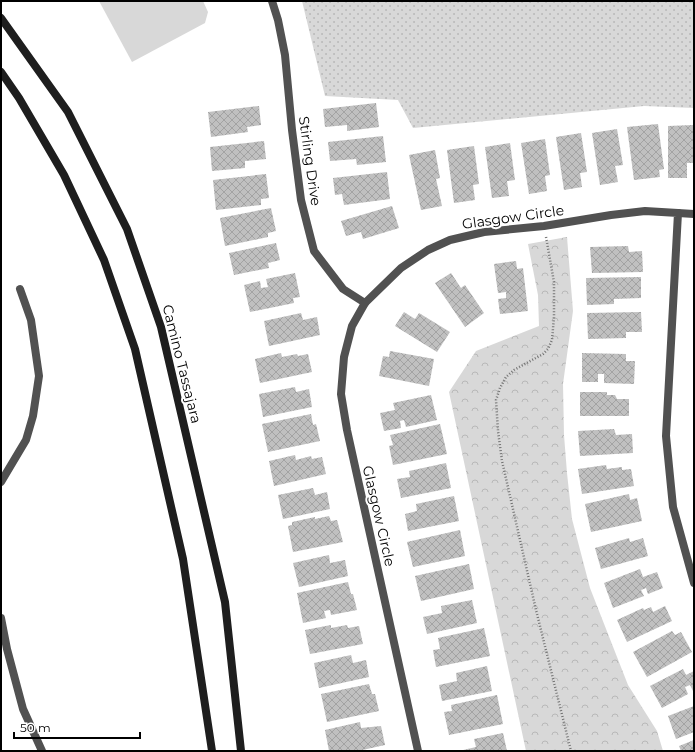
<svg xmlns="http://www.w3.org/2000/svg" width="695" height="752" font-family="Montserrat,sans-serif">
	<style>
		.grass { fill: url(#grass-dots) }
		.park { fill: url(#park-crowns) }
		.pitch { fill: #d8d8d8 }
		.building { fill: url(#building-cross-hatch) }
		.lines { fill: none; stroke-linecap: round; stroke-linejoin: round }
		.path { stroke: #737373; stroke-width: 2.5; stroke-dasharray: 1 2; stroke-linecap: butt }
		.street { stroke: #515151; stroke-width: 8 }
		.secondary { stroke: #1e1e1e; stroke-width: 8 }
		.labels { text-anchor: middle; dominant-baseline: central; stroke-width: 4; stroke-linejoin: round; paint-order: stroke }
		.street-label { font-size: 14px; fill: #000; stroke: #fff }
	</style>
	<defs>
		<pattern id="grass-dots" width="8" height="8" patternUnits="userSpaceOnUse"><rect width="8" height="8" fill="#d8d8d8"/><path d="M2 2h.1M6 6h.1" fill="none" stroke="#b8b8b8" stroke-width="1.8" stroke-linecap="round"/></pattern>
		<pattern id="park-crowns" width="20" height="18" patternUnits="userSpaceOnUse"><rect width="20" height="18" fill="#d8d8d8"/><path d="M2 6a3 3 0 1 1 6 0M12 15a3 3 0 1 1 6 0" fill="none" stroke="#b8b8b8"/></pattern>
		<pattern id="building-cross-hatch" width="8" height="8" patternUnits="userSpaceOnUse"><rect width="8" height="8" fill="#c0c0c0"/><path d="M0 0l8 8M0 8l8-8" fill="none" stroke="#a3a3a3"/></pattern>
	</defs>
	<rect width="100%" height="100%" fill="#fff"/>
	<!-- grass -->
	<path class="grass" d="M302,1H694V108L644,106L413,128L398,100L325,96Z"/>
	<!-- park -->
	<path class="park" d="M567,237L573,311L563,384L564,435L567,473L572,519L590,588L628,685L657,731L663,751H526L449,392L476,351L539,326L538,295L528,244Z"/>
	<!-- pitch -->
	<path class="pitch" d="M99,1H203L208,12L205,23L132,62Z"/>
	<!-- building -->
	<g class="building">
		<path d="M376,103L379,127L347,131V125L325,127L323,109Z"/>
		<path d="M259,106L261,125L247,127L248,132L211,137L208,112Z"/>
		<path d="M658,124L664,169L659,170L660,177L634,180L627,127Z"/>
		<path d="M693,125V163H687V178H668V126Z"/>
		<path d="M617,129L623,165L615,166L618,182L600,185L592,133Z"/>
		<path d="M581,133L587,172L580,173L582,187L564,190L556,137Z"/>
		<path d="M383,136L386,162L357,165L356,159L330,161L328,142Z"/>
		<path d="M545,139L550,175L545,176L547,191L529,194L521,143Z"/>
		<path d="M264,141L266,159L245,161V168L212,171L210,147Z"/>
		<path d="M510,143L515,180L507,181L509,196L492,198L485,147Z"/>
		<path d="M474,146L479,184L473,185L475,200L454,203L447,150Z"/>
		<path d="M435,150L440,178L436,179L442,206L421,210L409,155Z"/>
		<path d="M387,172L390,199L344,205L342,194L335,195L333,178Z"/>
		<path d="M266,174L269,198L261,199V205L216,210L213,180Z"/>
		<path d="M392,206L399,228L363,239L361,232L346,236L341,221Z"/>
		<path d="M271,208L276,231L268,233V237L225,246L220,218Z"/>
		<path d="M276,243L280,260L268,263L269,268L234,275L229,253Z"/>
		<path d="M628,246L629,252L642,251L643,272L592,273L590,247Z"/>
		<path d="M516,261L517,269L523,268L528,311L500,314L498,299L506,298V292L498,293L494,264Z"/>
		<path d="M295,273L300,297L293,298L294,303L250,312L244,285L260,281L261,288L268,287L266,279Z"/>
		<path d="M451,273L461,288L465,285L484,313L465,327L435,283Z"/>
		<path d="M641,277V298L614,299V304L587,305L586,278Z"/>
		<path d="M404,312L415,319L419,313L450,332L437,352L395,326Z"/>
		<path d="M641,312L642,332H626V338L588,339L587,313Z"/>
		<path d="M301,313L303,320L317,317L320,335L269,346L264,321Z"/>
		<path d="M390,351L434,359L429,386L379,376L383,356L389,357Z"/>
		<path d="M281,353L282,357L297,354L298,356L308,354L312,372L260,383L255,359Z"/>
		<path d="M582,353L626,354V361H635L634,384L604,383V374H598V382H582Z"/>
		<path d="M295,387L296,392L309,389L312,407L263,417L259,394Z"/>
		<path d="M580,392H607V395H615L617,399H629V416H580Z"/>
		<path d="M431,395L437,420L406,427L404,420L400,421L401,428L384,431L380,413L395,410L393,403Z"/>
		<path d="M311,414L313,425L316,424L320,441L268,452L262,424Z"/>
		<path d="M440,424L447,454L393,465L389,446L393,445L390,435Z"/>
		<path d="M614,429L616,435L632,434L633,453L580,456L578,431Z"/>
		<path d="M295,455L296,460L311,456L312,459L322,457L326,474L274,486L269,461Z"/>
		<path d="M446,463L451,488L401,498L397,479L410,477L409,471Z"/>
		<path d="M606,465L607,469L622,467V470L631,469L634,486L582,494L578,469Z"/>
		<path d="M313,488L315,495L327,492L330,509L283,519L278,495Z"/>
		<path d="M629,494L630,500L637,498L642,521L591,532L585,504Z"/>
		<path d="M454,496L459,521L408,531L405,514L417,511L416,504Z"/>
		<path d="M329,516L331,521L337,520L343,542L293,552L288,526L292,525V522L315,517V519Z"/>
		<path d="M460,530L465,556L413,567L407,542Z"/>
		<path d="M629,538L630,542L643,538L648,556L601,569L595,548Z"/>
		<path d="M329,555L330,563L345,560L348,576L299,587L293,563Z"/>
		<path d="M469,564L474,589L421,601L415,576Z"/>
		<path d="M640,569L643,577L657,572L663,588L648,594L646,588L641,590L644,596L613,608L604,583Z"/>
		<path d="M348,582L351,594H353L357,610L331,615L330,610L324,611L326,618L303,623L297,593Z"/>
		<path d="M472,600L477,623L427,634L423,617L442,613L441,606Z"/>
		<path d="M665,606L672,621L627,642L617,620L643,608L644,610L651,607L653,612Z"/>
		<path d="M331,625V628L347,625L348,628L359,626L363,644L310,654L305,630Z"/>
		<path d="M484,628L490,656L436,667L433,650L440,649L438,638Z"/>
		<path d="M672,631L675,635L681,632L692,652L647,677L633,652Z"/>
		<path d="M351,655L353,663L366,660L369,677L319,688L314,663Z"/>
		<path d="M487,666L492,691L442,701L439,685L457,681L456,673Z"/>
		<path d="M683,669L686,675L694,671V693L690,685L685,687L688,694L662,708L650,686Z"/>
		<path d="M369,684L372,694H375L379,711L327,722L321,694Z"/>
		<path d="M497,695L503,724L449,735L444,712L452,711L451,705Z"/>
		<path d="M694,706V732L676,739L668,716Z"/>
		<path d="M360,722L361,728L381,726L385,745L358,751H329L325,730Z"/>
		<path d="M503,733L507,751H459L476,747L474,739Z"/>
		<path d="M694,740V751H681L679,746Z"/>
	</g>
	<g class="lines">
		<!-- path -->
		<path class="path" d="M546,237L554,282V317L552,340L548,349L543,354L514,370L506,377L500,388L496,400L498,431L502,461L536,610L571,751"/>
		<!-- street -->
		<g class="street">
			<path d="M272,1L278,20L285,55L292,130L301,200L314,251L343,289L365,303"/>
			<path d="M678,213L694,214"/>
			<path d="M1,482L26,440L33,416L39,376L31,320L20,289"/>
			<path d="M1,618L7,649L23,709L42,751"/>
			<path d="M418,751L347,430L341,394L344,357L352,326L365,303L401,268L428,250L450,240L484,232L544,226L611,215L645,211L678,213L666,436L673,507L694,583"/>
		</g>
		<!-- secondary -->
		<g class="secondary">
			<path d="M1,18L68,112L127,229L161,327L225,602L241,751"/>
			<path d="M1,72L19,98L64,175L104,260L135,349L183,559L212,751"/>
		</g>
	</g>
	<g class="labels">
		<!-- street labels -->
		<g class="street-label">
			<text transform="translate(310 161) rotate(82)">Stirling Drive</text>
			<text transform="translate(513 217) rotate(-8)">Glasgow Circle</text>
			<text transform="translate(182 364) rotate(76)">Camino Tassajara</text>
			<text transform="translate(379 516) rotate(77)">Glasgow Circle</text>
		</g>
	</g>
	<!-- border -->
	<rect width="695" height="752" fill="none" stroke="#000000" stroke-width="4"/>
	<!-- scale -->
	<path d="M14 732v6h126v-6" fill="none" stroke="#000000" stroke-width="2"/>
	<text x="20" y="732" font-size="12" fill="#000000" stroke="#ffffff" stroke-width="3" paint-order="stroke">50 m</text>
</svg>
